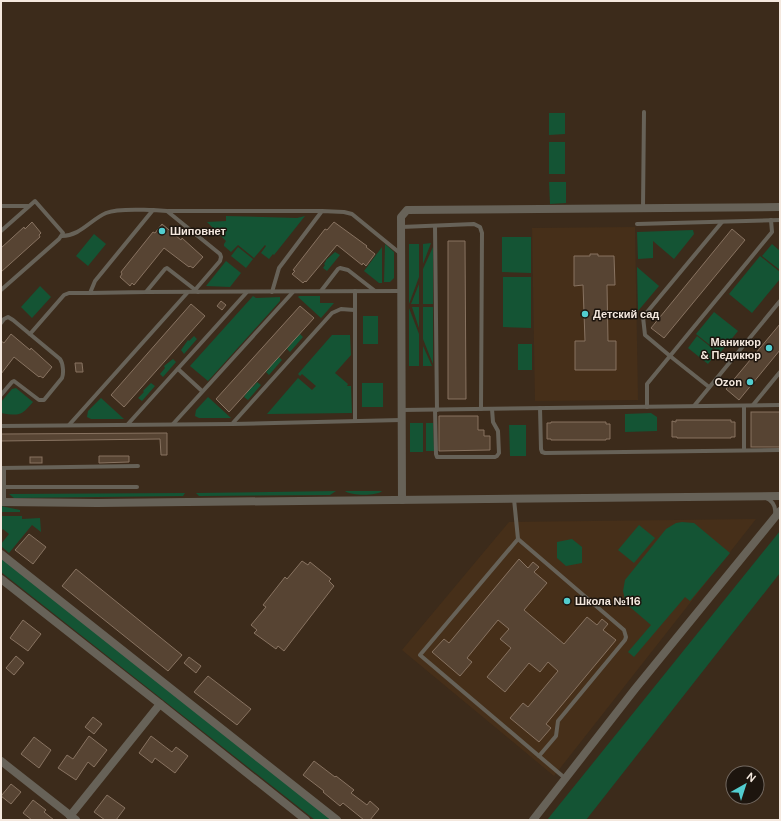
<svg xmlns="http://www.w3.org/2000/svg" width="781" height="821" font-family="'DM Sans',sans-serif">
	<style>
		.built { fill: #462f19 }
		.green { fill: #145434 }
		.building { fill: #574433; stroke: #887361 }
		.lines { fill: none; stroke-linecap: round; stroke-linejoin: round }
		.lane { stroke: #676258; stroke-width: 4 }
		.street { stroke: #676258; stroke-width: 8 }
		.poi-dot { fill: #52cdcf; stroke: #1d150e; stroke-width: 1.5 }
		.labels { text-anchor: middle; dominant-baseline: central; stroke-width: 3; stroke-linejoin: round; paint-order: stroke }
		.poi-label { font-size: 11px; font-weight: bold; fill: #f4e8de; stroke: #1d150e; text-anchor: start }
	</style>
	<rect width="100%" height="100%" fill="#3c2b1b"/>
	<!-- built -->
	<g class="built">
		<path d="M635,227L638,400L535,401L532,228Z"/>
		<path d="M756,519L554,776L402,650L509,522Z"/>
	</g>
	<!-- green -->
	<g class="green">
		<path d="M549,113H565V134L549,135Z"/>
		<rect x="549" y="142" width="16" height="32"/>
		<path d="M549,182H566V203L550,204Z"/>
		<path d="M226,216L297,218L305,216L274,255L273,254L269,259L261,253L266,246L265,245L254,258L238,245L231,252L224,246V244L226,241L207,222L226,221Z"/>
		<path d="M693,230L694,234L674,259L653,241V258L638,259L637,232Z"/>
		<path d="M94,234L106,244L88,266L76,256Z"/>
		<path d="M502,237H531V273L502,272Z"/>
		<path d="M431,243L423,264V244Z"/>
		<path d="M385,244L394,252V278L390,282H384Z"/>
		<path d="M409,244H419V277L409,304Z"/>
		<path d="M772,244L780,251V270L762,256Z"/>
		<path d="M238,247L253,259L246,268L231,256Z"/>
		<path d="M382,247V283H379L364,271Z"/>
		<path d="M433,247V304H423V269Z"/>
		<path d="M335,252L340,255L327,271L323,268L325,265L324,264L326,261V260Z"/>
		<path d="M760,256L780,272V279L752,313L729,294Z"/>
		<path d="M226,261L241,273L230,287L206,286Z"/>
		<path d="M637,267L659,286L638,311Z"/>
		<path d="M503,277H531V328L503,327Z"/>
		<path d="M419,284V304H411Z"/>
		<path d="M40,286L51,297L32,318L21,307Z"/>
		<path d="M253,296L256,298L280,297V301L208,381L190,366Z"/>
		<path d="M299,296H320V303H334L321,318L298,297Z"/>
		<path d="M412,307H419V328Z"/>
		<path d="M423,307H433V364L423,339Z"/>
		<path d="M409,308L419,334V366H409Z"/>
		<path d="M714,312L738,331L720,353L696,334Z"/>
		<rect x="363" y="316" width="15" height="28"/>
		<path d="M300,334L303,337L290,352L287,349L292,343L291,342Z"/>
		<path d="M332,335H350L351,355L335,373L348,384L347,386H351L352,413L267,414L298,378L312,390L316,386L302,374L300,376L298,374Z"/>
		<path d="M194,336L197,339L184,354L181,350L188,340L189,341Z"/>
		<path d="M697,336L717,352L708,364L688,348Z"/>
		<rect x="518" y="344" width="14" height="26"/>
		<path d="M423,346L432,366H423Z"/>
		<path d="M279,357L282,360L269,375L266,372L271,366L270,365Z"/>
		<path d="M173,359L176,362L163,377L160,374L165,368L164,366Z"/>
		<path d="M257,382L261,385L248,400L244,397L251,386L253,387Z"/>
		<path d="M151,383L155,386L142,401L138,398L144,392L143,391Z"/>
		<rect x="362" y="383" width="21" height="24"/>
		<path d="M16,388L33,402C21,416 19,416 1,413V402L12,389Z"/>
		<path d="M208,397L231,418H199L195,416L196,410Z"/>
		<path d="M101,398L124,419H91L87,417L88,411Z"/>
		<path d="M651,413L657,417V431L625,432V414Z"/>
		<rect x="410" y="423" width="13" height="29"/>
		<path d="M426,423H433L434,451H426Z"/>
		<path d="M509,425H526V456H510Z"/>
		<path d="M336,491L330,495L199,496L196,493Z"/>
		<path d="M345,491H382C377,496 351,496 345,491Z"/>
		<path d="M185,493L183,496L14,498L9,494Z"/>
		<path d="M1,506L20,510V512H1Z"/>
		<path d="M1,516H22V519L40,518L41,532L32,525L9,553L1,546V544L9,534L3,529L1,531Z"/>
		<path d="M682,522L694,523L730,553L690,601L685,597L634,657L628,652L651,625L630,607L625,600L623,591L625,580L666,529L676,523Z"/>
		<path d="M639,525L655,538L634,563L618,550Z"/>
		<path d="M780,531V573L586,820H547Z"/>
		<path d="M572,539L582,547V563L566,566L557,558V542Z"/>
		<path d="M1,558L333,820H315L1,572Z"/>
	</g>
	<!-- building -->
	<g class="building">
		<path d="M32,222L41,233L39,235L40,237L1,272V248L24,227L25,229Z"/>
		<path d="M334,222L367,246L366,247L375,254L366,266L363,263L362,265L337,245L306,282L305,281L303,283L292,274L295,271L293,270L325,229L327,230Z"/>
		<path d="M162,224L181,240L182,238L203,257L193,268L190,266L189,267L164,248L134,285L132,283L130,286L120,277L122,274L121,272L153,232L155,233Z"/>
		<path d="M732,229L745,240L664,338L651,328Z"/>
		<path d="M448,241H465L466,399H448Z"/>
		<path d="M590,254H598V256H614L615,285H607L608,341H616V370H575V341H585L583,285L574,286V256H590Z"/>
		<path d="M221,301L226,305L222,310L217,306Z"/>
		<path d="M191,304L205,316L124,407L111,395Z"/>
		<path d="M300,306L314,318L229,412L216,399Z"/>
		<path d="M780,324V350L739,400L726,389Z"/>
		<path d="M11,334L30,350L31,348L52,367L43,378L40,376L39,377L14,357L1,374V341L4,343Z"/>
		<path d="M75,363H82L83,372H76Z"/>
		<rect x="751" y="412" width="29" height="35"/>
		<path d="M439,416H478V430H484V436H490V450L439,451Z"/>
		<path d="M676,420H731V422H735V437H731V438H677V437H672V421L676,422Z"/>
		<path d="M551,422H606V424H610V439H606V440H551V439H547V423H551Z"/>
		<path d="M167,433V455H161L160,439L1,441V434Z"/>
		<path d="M99,456H129V462L99,463Z"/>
		<rect x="30" y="457" width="12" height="6"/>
		<path d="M29,534L46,547L33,564L15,550Z"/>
		<path d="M519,559L528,568L533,562L539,567L534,572L547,583L524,610L564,644L587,617L597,625L602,619L608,624L603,630L616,640L546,724L551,728L539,742L510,718L523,703L528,707L558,671L548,662L540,672L529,663L505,692L487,677L511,648L500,639L509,629L498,620L467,658L472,662L460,676L432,652L444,639L449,643Z"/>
		<path d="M302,561L308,565L310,562L331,579L329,581L334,586L284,651L278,646L276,649L254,633L257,630L251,625L266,607L263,605L285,577L287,579Z"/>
		<path d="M76,569L182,655L168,671L62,586Z"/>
		<path d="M23,620L41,634L28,651L10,638Z"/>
		<path d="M16,656L24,663L14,675L6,668Z"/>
		<path d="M189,657L201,666L196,673L184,663Z"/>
		<path d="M208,676L251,709L237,725L194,692Z"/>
		<path d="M93,717L102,724L94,734L85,727Z"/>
		<path d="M89,736L107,750L94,767L88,762L76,780L58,768L67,755L73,759Z"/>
		<path d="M151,736L172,752L176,747L188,756L175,773L155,758L152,763L139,753Z"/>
		<path d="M34,737L51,750L39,768L21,754Z"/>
		<path d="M314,761L335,777L336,776L354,790L351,793L367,805L370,801L379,809L370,820H364L343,803L340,806L323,792L324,791L303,775Z"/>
		<path d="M11,784L21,792L11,804L1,796Z"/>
		<path d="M107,795L125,808L116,820H105L94,812Z"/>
		<path d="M33,800L46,810L44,812L54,820H32L23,813Z"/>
	</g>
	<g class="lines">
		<!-- lane -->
		<g class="lane">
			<path d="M1,206H28"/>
			<path d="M643,207L644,112"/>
			<path d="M168,211H322"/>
			<path d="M722,222L643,317L645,335L670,356L772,232L771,220"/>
			<path d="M637,224L780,220"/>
			<path d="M435,226L437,410"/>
			<path d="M401,227L474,224L480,227L482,233L481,409"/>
			<path d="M1,231L35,201L63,233L59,239L1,290"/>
			<path d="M62,236C80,236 90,220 106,213C118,208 140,210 153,210"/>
			<path d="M195,290L220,261L221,257L220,254L167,211L153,210L95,281L90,293L146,292L165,269L167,268L198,292"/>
			<path d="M321,291L338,269L340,268L348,270L375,291"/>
			<path d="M355,291V421"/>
			<path d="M146,292L401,291"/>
			<path d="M272,292L279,268L322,211L344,212L352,214L401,254"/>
			<path d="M1,323L4,319L8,317L13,320L60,359C63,363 64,373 62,378L44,400H39L14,381L12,382L1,395"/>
			<path d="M30,334L64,295L69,293H90"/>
			<path d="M178,369L202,391"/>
			<path d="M753,405L780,372"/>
			<path d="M694,406L780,301"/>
			<path d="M744,406V450"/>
			<path d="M647,407V384L670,356L709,387"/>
			<path d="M540,408L541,449L542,452L545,453L780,450"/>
			<path d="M402,410L780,405"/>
			<path d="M435,410L436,454L437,457H495L497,456L499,453L498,431L493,422L492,409"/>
			<path d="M128,424L247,292"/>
			<path d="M173,424L293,292"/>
			<path d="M232,424L332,313L341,309L354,310"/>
			<path d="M69,425L188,292"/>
			<path d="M1,426L232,424L401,420"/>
			<path d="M1,468L138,466"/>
			<path d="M4,468V502"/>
			<path d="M1,487H137"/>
			<path d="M766,498C773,501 776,507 775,515"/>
			<path d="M514,499L518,539L420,655L566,779"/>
			<path d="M518,539L624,630L626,637L625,640L558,721L556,736L539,756"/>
		</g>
		<!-- street -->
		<g class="street">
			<path d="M402,500L401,217L407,210L780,207"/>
			<path d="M1,502L97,503L780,496"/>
			<path d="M1,554L337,820"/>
			<path d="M1,579L160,704L70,816"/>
			<path d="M160,704L306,820"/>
			<path d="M1,761L76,820"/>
			<path d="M533,820L635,689L780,511"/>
		</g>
	</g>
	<!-- markers -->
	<g class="poi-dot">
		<circle cx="162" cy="231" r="4"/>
		<circle cx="585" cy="314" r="4"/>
		<circle cx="769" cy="348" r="4"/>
		<circle cx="750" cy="382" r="4"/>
		<circle cx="567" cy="601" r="4"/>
	</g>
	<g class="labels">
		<!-- poi labels -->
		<g class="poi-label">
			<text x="170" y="231">Шиповнет</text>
			<text x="593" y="314">Детский сад</text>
			<text x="761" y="342" text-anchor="end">Маникюр<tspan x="761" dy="13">&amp; Педикюр</tspan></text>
			<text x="742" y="382" text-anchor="end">Ozon</text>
			<text x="575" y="601">Школа №116</text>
		</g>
	</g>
	<!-- border -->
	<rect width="781" height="821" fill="none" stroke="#f4e8de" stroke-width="4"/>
	<!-- north arrow -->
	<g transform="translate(745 785) rotate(39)"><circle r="19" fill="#1d150e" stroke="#736961"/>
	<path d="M0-3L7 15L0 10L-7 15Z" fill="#52cdcf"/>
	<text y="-6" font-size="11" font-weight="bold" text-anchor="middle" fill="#f4e8de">N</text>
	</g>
</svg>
